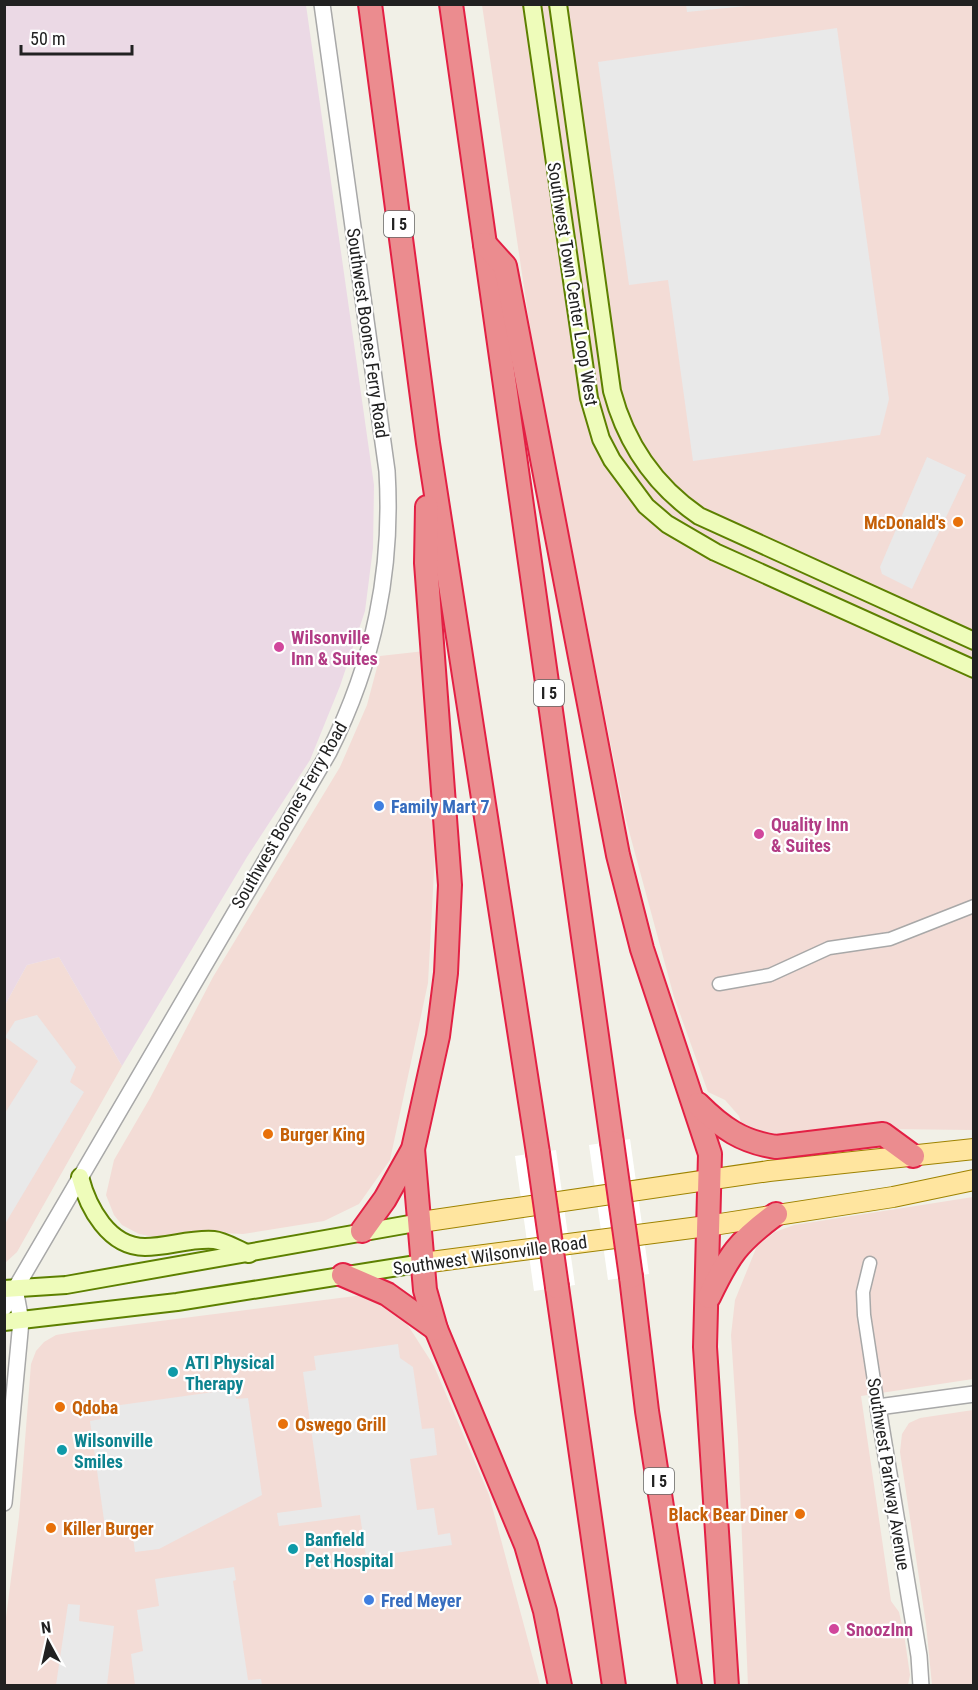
<svg xmlns="http://www.w3.org/2000/svg" width="978" height="1690" font-family="'Roboto Condensed',sans-serif">
	<style>
		.commercial { fill: #f3dcd6 }
		.industrial { fill: #ebd9e5 }
		.parking { fill: #e9e9e9 }
		.pier { fill: #fff }
		.lines { fill: none; stroke-linecap: round; stroke-linejoin: round }
		.minor-casing { stroke: #a8a8a8; stroke-width: 15 }
		.tertiary-casing { stroke: #a8a8a8; stroke-width: 18 }
		.secondary-casing { stroke: #5d8000; stroke-width: 20 }
		.primary-casing { stroke: #9e8300; stroke-width: 22 }
		.motorway-casing { stroke: #e32044; stroke-width: 26 }
		.minor { stroke: #fff; stroke-width: 12 }
		.tertiary { stroke: #fff; stroke-width: 15 }
		.secondary { stroke: #eefcba; stroke-width: 16 }
		.primary { stroke: #ffe59f; stroke-width: 20 }
		.motorway { stroke: #eb8c8f; stroke-width: 22 }
		.motorway-bridge-casing { stroke: #e32044; stroke-width: 26; stroke-linecap: butt }
		.motorway-bridge { stroke: #eb8c8f; stroke-width: 22 }
		.food-dot { fill: #e8710a; stroke: #fff; stroke-width: 2 }
		.hotel-dot { fill: #d1479c; stroke: #fff; stroke-width: 2 }
		.shop-dot { fill: #3f7fe0; stroke: #fff; stroke-width: 2 }
		.culture-dot { fill: #0f9aa8; stroke: #fff; stroke-width: 2 }
		.labels { text-anchor: middle; dominant-baseline: central; stroke-width: 4.5; stroke-linejoin: round; paint-order: stroke }
		.shield { fill: #fff; stroke: #646464; stroke-width: 1.5 }
		.shield-label { font-size: 16px; font-weight: bold; fill: #212121 }
		.street-label { font-size: 18px; fill: #212121; stroke: #fff }
		.food-label { font-size: 18px; font-weight: bold; fill: #c56008; stroke: #fff; text-anchor: start }
		.hotel-label { font-size: 18px; font-weight: bold; fill: #b23c85; stroke: #fff; text-anchor: start }
		.shop-label { font-size: 18px; font-weight: bold; fill: #366cbe; stroke: #fff; text-anchor: start }
		.culture-label { font-size: 18px; font-weight: bold; fill: #0d838f; stroke: #fff; text-anchor: start }
	</style>
	<rect width="100%" height="100%" fill="#f1f0e7"/>
	<!-- commercial -->
	<g class="commercial">
		<path d="M482,5H973V1130L885,1129L779,1141L744,1132L739,1116L725,1100L708,1092L674,997L626,820L539,388Z"/>
		<path d="M425,651L437,816L428,983L390,1160L359,1204L324,1221L243,1234L222,1233L163,1239L139,1234L122,1225L114,1215L106,1195L114,1160L150,1098L213,977L340,767L367,705L380,656Z"/>
		<path d="M59,957L122,1066L17,1252L5,1263V1005L27,965Z"/>
		<path d="M973,1197V1379L861,1396L891,1601L899,1612L904,1634L910,1675L908,1685L748,1686L738,1440L731,1335L735,1300L757,1246L775,1232L794,1225Z"/>
		<path d="M363,1295L400,1313L434,1366L489,1495L540,1685L5,1686V1625L19,1517L31,1364L36,1351L44,1342L56,1335L74,1332Z"/>
		<path d="M973,1410V1685H932L926,1624L900,1452L902,1434L909,1423L920,1418Z"/>
	</g>
	<!-- industrial -->
	<path class="industrial" d="M5,4L306,5L374,485L373,548L365,611L340,686L310,760L247,857L122,1066L59,957L27,965L5,1005Z"/>
	<!-- parking -->
	<g class="parking">
		<path d="M686,4H756V5L687,12Z"/>
		<path d="M837,28L889,399L880,435L693,461L668,280L629,285L598,62Z"/>
		<path d="M927,457L966,475L912,589L882,574L880,567Z"/>
		<path d="M37,1015L76,1067L70,1082L84,1092L5,1224V1113L38,1061L5,1037L15,1021Z"/>
		<path d="M398,1344L400,1358L413,1367L422,1429L434,1428L437,1455L410,1459L417,1510L434,1508L438,1535L450,1533L452,1545L366,1557L360,1515L279,1526L277,1513L322,1507L303,1372L316,1370L314,1356Z"/>
		<path d="M235,1389L236,1399L248,1398L262,1495L159,1549L135,1552L131,1523L105,1527L90,1421L101,1419L99,1408Z"/>
		<path d="M234,1567L236,1580L233,1581L248,1680L261,1679L262,1685H135L131,1654L143,1651L137,1610L159,1606L155,1579Z"/>
		<path d="M68,1604L80,1605L79,1621L114,1626L107,1685H56Z"/>
	</g>
	<!-- pier -->
	<g class="pier">
		<path d="M630,1139L649,1274L608,1280L589,1145Z"/>
		<path d="M556,1150L575,1285L534,1291L515,1156Z"/>
	</g>
	<g class="lines">
		<!-- minor casing -->
		<g class="minor-casing">
			<g id="minor">
				<path d="M719,984L770,975L829,948L890,939L974,906"/>
				<path d="M870,1263L863,1292L864,1315L878,1407"/>
			</g>
		</g>
		<!-- tertiary casing -->
		<g class="tertiary-casing">
			<g id="tertiary">
				<path d="M4,1308L329,752C374,662 393,571 387,471L322,4"/>
				<path d="M4,1503L21,1321L15,1289"/>
				<path d="M921,1686L919,1656L878,1407L974,1394"/>
			</g>
		</g>
		<!-- secondary casing -->
		<g class="secondary-casing">
			<g id="secondary">
				<path d="M532,4L589,398L601,439L612,460L646,506L667,524L715,552L974,669"/>
				<path d="M558,4L612,391C626,444 654,485 699,516L974,641"/>
				<path d="M80,1177C88,1208 109,1247 145,1247C168,1247 191,1238 214,1240C225,1241 238,1250 249,1254"/>
				<path d="M4,1289L66,1285L421,1222"/>
				<path d="M4,1322L177,1302L423,1263"/>
			</g>
		</g>
		<!-- primary casing -->
		<g class="primary-casing">
			<g id="primary">
				<path d="M421,1222L769,1171L974,1149"/>
				<path d="M423,1263L707,1226L893,1197L974,1180"/>
			</g>
		</g>
		<!-- motorway casing -->
		<g class="motorway-casing">
			<g id="motorway">
				<path d="M370,4L428,443L538,1153"/>
				<path d="M451,4L612,1142"/>
				<path d="M485,244L505,266L618,855L642,949L710,1154L705,1347L727,1686"/>
				<path d="M698,1104C722,1128 742,1142 776,1147L883,1134L913,1156"/>
				<path d="M413,1149L425,1290L436,1329L526,1545L545,1611L560,1686"/>
				<path d="M362,1231L385,1199L413,1149L438,1036L446,973L450,885L426,563L427,507"/>
				<path d="M343,1275L387,1294L436,1329"/>
				<path d="M631,1277L647,1411L690,1686"/>
				<path d="M557,1287L614,1686"/>
				<path d="M709,1297C729,1255 738,1242 776,1214"/>
			</g>
		</g>
		<!-- minor -->
		<use href="#minor" class="minor"/>
		<!-- tertiary -->
		<use href="#tertiary" class="tertiary"/>
		<!-- secondary -->
		<use href="#secondary" class="secondary"/>
		<!-- primary -->
		<use href="#primary" class="primary"/>
		<!-- motorway -->
		<use href="#motorway" class="motorway"/>
		<!-- motorway-bridge casing -->
		<g class="motorway-bridge-casing">
			<g id="motorway-bridge">
				<path d="M612,1142L631,1277"/>
				<path d="M538,1153L557,1287"/>
			</g>
		</g>
		<!-- motorway-bridge -->
		<use href="#motorway-bridge" class="motorway-bridge"/>
	</g>
	<!-- markers -->
	<g class="food-dot">
		<circle cx="958" cy="522" r="6"/>
		<circle cx="268" cy="1134" r="6"/>
		<circle cx="60" cy="1407" r="6"/>
		<circle cx="283" cy="1424" r="6"/>
		<circle cx="800" cy="1514" r="6"/>
		<circle cx="51" cy="1528" r="6"/>
	</g>
	<g class="hotel-dot">
		<circle cx="279" cy="647" r="6"/>
		<circle cx="759" cy="834" r="6"/>
		<circle cx="834" cy="1629" r="6"/>
	</g>
	<g class="shop-dot">
		<circle cx="379" cy="806" r="6"/>
		<circle cx="369" cy="1600" r="6"/>
	</g>
	<g class="culture-dot">
		<circle cx="173" cy="1372" r="6"/>
		<circle cx="62" cy="1450" r="6"/>
		<circle cx="293" cy="1549" r="6"/>
	</g>
	<g class="labels">
		<!-- shield labels -->
		<g class="shield">
			<rect x="384" y="211" width="30" height="26" rx="4.5"/>
			<rect x="534" y="680" width="30" height="26" rx="4.5"/>
			<rect x="644" y="1468" width="30" height="26" rx="4.5"/>
		</g>
		<g class="shield-label">
			<text x="399" y="224">I 5</text>
			<text x="549" y="693">I 5</text>
			<text x="659" y="1481">I 5</text>
		</g>
		<!-- street labels -->
		<g class="street-label">
			<text transform="translate(573 284) rotate(81)">Southwest Town Center Loop West</text>
			<text transform="translate(368 333) rotate(82)">Southwest Boones Ferry Road</text>
			<text transform="translate(289 815) rotate(-60)">Southwest Boones Ferry Road</text>
			<text transform="translate(490 1255) rotate(-8)">Southwest Wilsonville Road</text>
			<text transform="translate(889 1474) rotate(81)">Southwest Parkway Avenue</text>
		</g>
		<!-- food labels -->
		<g class="food-label">
			<text x="946" y="522" text-anchor="end">McDonald's</text>
			<text x="280" y="1134">Burger King</text>
			<text x="72" y="1407">Qdoba</text>
			<text x="295" y="1424">Oswego Grill</text>
			<text x="788" y="1514" text-anchor="end">Black Bear Diner</text>
			<text x="63" y="1528">Killer Burger</text>
		</g>
		<!-- hotel labels -->
		<g class="hotel-label">
			<text x="291" y="637">Wilsonville<tspan x="291" dy="21">Inn &amp; Suites</tspan></text>
			<text x="771" y="824">Quality Inn<tspan x="771" dy="21">&amp; Suites</tspan></text>
			<text x="846" y="1629">SnoozInn</text>
		</g>
		<!-- shop labels -->
		<g class="shop-label">
			<text x="391" y="806">Family Mart 7</text>
			<text x="381" y="1600">Fred Meyer</text>
		</g>
		<!-- culture labels -->
		<g class="culture-label">
			<text x="185" y="1362">ATI Physical<tspan x="185" dy="21">Therapy</tspan></text>
			<text x="74" y="1440">Wilsonville<tspan x="74" dy="21">Smiles</tspan></text>
			<text x="305" y="1539">Banfield<tspan x="305" dy="21">Pet Hospital</tspan></text>
		</g>
	</g>
	<!-- border -->
	<rect width="978" height="1690" fill="none" stroke="#212121" stroke-width="12"/>
	<!-- north arrow -->
	<g transform="translate(48 1642) rotate(352)" stroke="#ffffff" stroke-width="4.5" paint-order="stroke">
	<path d="M0-4.5L10 22L0 15L-10 22Z" fill="#212121"/>
	<text y="-9" font-size="16" font-weight="bold" text-anchor="middle" fill="#212121">N</text>
	</g>
	<!-- scale -->
	<path d="M21 45v9h111v-9" fill="none" stroke="#212121" stroke-width="3"/>
	<text x="30" y="45" font-size="18" fill="#212121" stroke="#ffffff" stroke-width="4.5" paint-order="stroke">50 m</text>
</svg>
